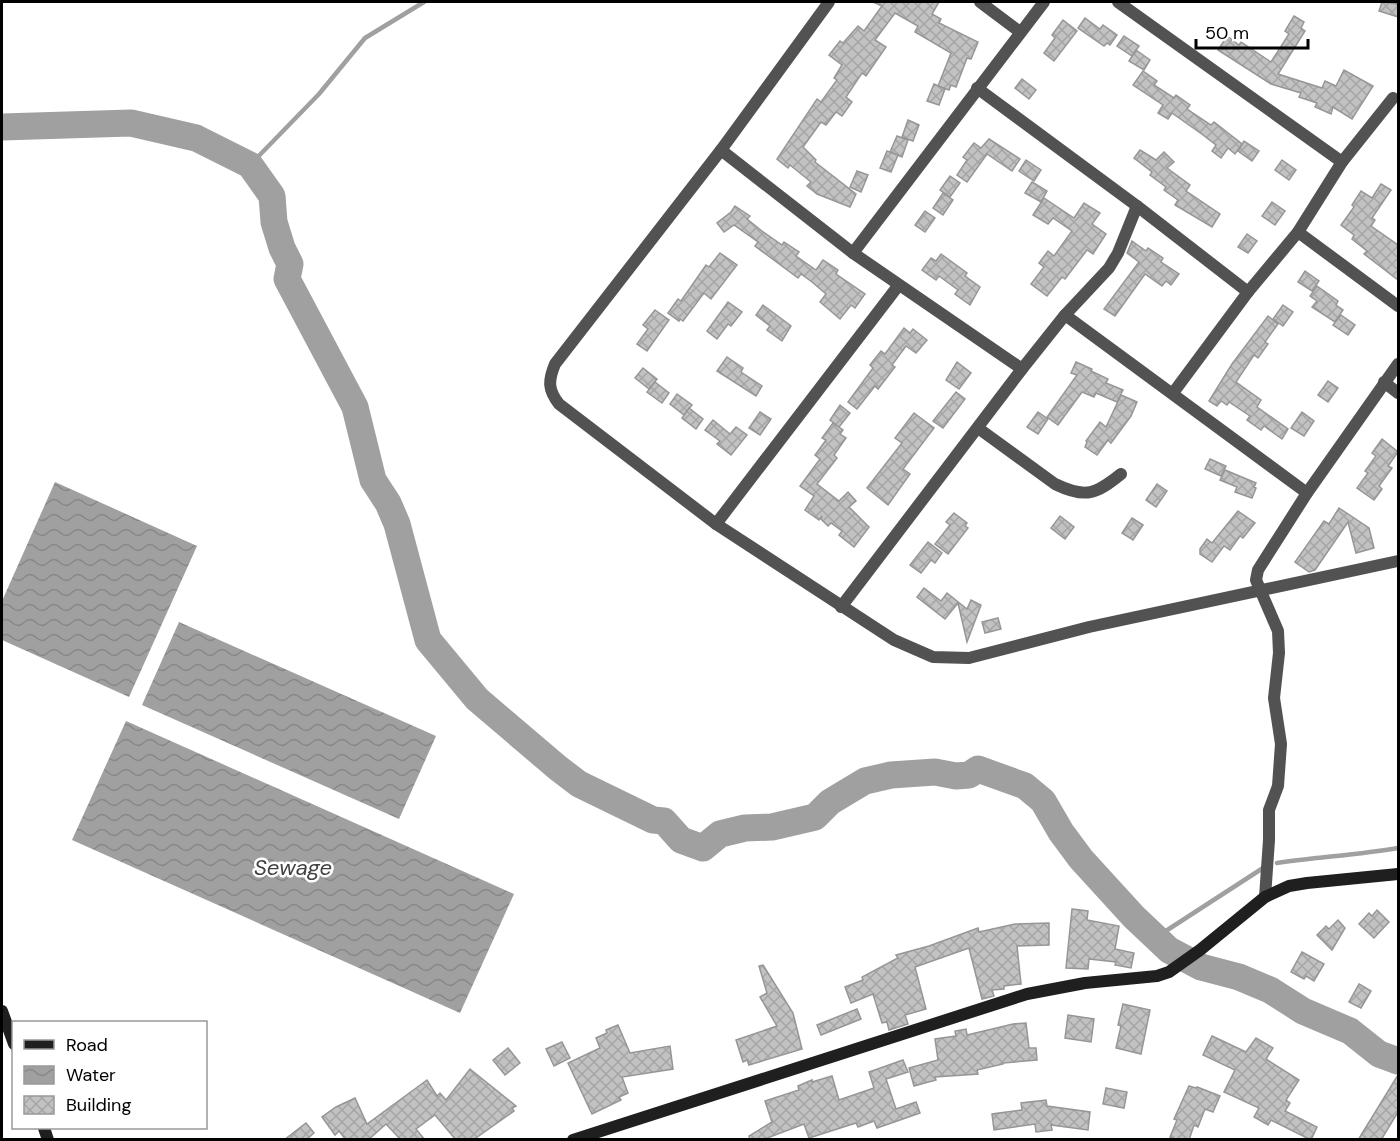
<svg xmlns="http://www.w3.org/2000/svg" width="1400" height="1141" font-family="'DM Sans',sans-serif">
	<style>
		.water { fill: url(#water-waves) }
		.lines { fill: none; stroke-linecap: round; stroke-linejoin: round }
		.stream { stroke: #a0a0a0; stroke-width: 4.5 }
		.river { stroke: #a0a0a0; stroke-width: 27 }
		.building { fill: url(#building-cross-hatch); stroke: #969696; stroke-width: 1.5 }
		.street { stroke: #525252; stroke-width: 12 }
		.secondary { stroke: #1f1f1f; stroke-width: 12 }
		.labels { text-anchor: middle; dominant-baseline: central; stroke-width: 5; stroke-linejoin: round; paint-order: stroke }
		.water-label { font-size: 22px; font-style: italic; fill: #414141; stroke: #fff }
	</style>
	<defs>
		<pattern id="water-waves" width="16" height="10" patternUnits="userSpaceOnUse" patternTransform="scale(1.5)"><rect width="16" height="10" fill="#a0a0a0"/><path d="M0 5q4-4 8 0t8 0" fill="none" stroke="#888"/></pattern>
		<pattern id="building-cross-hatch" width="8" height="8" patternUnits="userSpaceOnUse" patternTransform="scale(1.5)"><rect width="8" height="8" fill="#c2c2c2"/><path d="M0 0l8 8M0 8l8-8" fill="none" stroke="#a5a5a5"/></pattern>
	</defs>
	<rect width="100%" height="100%" fill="#fff"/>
	<!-- water -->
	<g class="water">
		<path d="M55,482L197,546L129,697L2,640V601Z"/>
		<path d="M179,622L436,736L399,819L142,705Z"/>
		<path d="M126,721L514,894L460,1013L72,840Z"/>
	</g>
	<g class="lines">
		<!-- stream -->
		<g class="stream">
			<path d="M250,165L319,94L365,38L424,2"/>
			<path d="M1277,863C1317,857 1358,855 1398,848"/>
			<path d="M1155,938L1263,868"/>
		</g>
		<!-- river -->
		<path class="river" d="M2,127L131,123L196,138L250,165L272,196L274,222L282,248L290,264L287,279L355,407L373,480L388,503L397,524L428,640L477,699L558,768L579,784L653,820L664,821L681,840L703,848L720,834L745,828L772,827L815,817L830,802L865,781L891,775L935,772L956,776L969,775L978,769L1025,786L1043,801L1061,832L1081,859L1134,917L1169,950L1201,967L1239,977L1270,990L1303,1011L1350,1031L1379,1054L1398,1061"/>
	</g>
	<!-- building -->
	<g class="building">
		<path d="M873,2H939L932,14L941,19L939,23L978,42L971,59L967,58L956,87L951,85L949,90L938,86L951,53L915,32L918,26L895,13L875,40L886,47L866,76L862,73L846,97L852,102L842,116L836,112L826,125L821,122L803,147L816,160L815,162L856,194L850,207L817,194L807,186L811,182L790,165L788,168L777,159L817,99L821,102L837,80L834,78L842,65L829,55L840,41L843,43L858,26L864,31L882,6Z"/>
		<path d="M1382,2L1398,4V17L1379,11Z"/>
		<path d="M1294,16L1304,22L1301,28L1305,31L1278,74L1322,88L1325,81L1336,86L1344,70L1373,86L1352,119L1333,107L1331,114L1315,107L1317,103L1299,97L1301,93L1271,84L1218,50L1227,36L1239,45L1241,42L1271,62L1289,34L1285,31Z"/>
		<path d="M1085,18L1100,29L1103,25L1117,35L1110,45L1107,43L1104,46L1078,28Z"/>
		<path d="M1063,20L1077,31L1054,61L1044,53L1055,38L1052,35Z"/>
		<path d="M1124,36L1139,46L1132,56L1117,46Z"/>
		<path d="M1136,50L1150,60L1144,70L1129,61Z"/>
		<path d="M1143,71L1157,81L1154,85L1174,98L1176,95L1190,105L1187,109L1211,125L1214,122L1242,144L1235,154L1228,148L1221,158L1212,151L1216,145L1203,135L1172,113L1168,119L1158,113L1163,105L1133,85Z"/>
		<path d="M1022,79L1036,90L1029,99L1015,88Z"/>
		<path d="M934,84L945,89L939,105L927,101Z"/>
		<path d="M908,120L919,125L913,141L902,137Z"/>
		<path d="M897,136L908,140L902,157L890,152Z"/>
		<path d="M989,139L1020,159L1012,171L987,154L967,182L957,175L967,160L963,157L974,143L981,148Z"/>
		<path d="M1244,141L1259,151L1252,161L1238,151Z"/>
		<path d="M1140,150L1156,160L1164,152L1174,162L1167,168L1190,185L1186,191L1220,214L1212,227L1175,205L1178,200L1164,190L1166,187L1150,175L1152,172L1134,158Z"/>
		<path d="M887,151L898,155L891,172L880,168Z"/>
		<path d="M1026,160L1041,170L1034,181L1019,171Z"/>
		<path d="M1282,160L1296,170L1289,180L1275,170Z"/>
		<path d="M857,171L868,175L861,192L850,187Z"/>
		<path d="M950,176L960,183L950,197L940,190Z"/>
		<path d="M1032,182L1047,191L1041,202L1025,193Z"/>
		<path d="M1381,184L1391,190L1372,218L1375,220L1371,226L1398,245V280L1364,254L1367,251L1352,239L1354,235L1341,225L1354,207L1352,205L1361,191L1372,198Z"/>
		<path d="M943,193L953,200L943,215L933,208Z"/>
		<path d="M1044,198L1074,218L1084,203L1100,213L1092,224L1106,234L1093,254L1087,250L1065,279L1062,277L1047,296L1031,284L1044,267L1039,263L1048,251L1054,256L1072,231L1053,218L1048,224L1033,215Z"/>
		<path d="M1272,202L1285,211L1275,225L1262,216Z"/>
		<path d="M735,206L750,216L747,219L762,231L782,245L784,242L799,252L796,256L816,270L823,260L838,270L836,274L865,294L855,308L851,305L840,319L820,302L826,294L812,282L801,274L798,278L755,246L758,242L734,225L724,232L717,223L731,212Z"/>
		<path d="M925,211L935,218L925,232L915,225Z"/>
		<path d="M1247,234L1257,241L1248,253L1238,247Z"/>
		<path d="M1132,241L1146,251L1148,248L1163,258L1161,262L1179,274L1171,285L1166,281L1162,286L1145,274L1115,316L1104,309L1139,262L1127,253Z"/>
		<path d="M720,253L737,265L711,299L704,293L683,321L680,319L679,321L668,313L678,299L681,301L706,265L709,267Z"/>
		<path d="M941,254L967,273L965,276L980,287L970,305L955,294L958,290L939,276L936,280L922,270L931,258L936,261Z"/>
		<path d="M1305,271L1319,281L1312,291L1298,282Z"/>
		<path d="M1317,286L1338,301L1336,305L1343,310L1335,322L1312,307L1317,301L1310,296Z"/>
		<path d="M728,302L742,312L731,326L728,324L717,339L707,331Z"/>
		<path d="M763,305L791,326L782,341L767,330L770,326L756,315Z"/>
		<path d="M1283,305L1293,312L1283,326L1273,319Z"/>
		<path d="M655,310L669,320L647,351L637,344L648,329L643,325Z"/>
		<path d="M1341,315L1355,325L1348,335L1333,325Z"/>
		<path d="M1268,316L1278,324L1265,342L1268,344L1258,358L1254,355L1236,382L1261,400L1257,407L1288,429L1282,439L1264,426L1261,430L1247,420L1250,416L1229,402L1227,405L1221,401L1217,406L1209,401L1232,364Z"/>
		<path d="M904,328L910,333L913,329L927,340L916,353L906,346L892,365L895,367L878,389L875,386L857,409L848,402L873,368L870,365L881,351L885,354Z"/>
		<path d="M727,357L743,368L741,372L762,386L756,396L717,371Z"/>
		<path d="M957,362L971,373L959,389L946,380Z"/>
		<path d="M1076,362L1092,369L1091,371L1108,379L1106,383L1123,390L1117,402L1096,393L1094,397L1082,392L1058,425L1047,417L1077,375L1071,373Z"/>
		<path d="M643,368L657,379L649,389L635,378Z"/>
		<path d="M1328,381L1338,388L1328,402L1318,395Z"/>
		<path d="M655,382L669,393L662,403L647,392Z"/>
		<path d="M956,392L965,399L943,428L933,421Z"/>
		<path d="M677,394L692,405L684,415L670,404Z"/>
		<path d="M1121,395L1137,402L1131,416L1111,443L1108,440L1097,455L1085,447L1087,442L1086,441L1100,422L1106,427Z"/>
		<path d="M840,405L850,413L839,427L830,420Z"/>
		<path d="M689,408L703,419L696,429L682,418Z"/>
		<path d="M760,412L771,419L760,435L749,428Z"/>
		<path d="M1038,412L1048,419L1038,434L1027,427Z"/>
		<path d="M1302,412L1314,421L1304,436L1291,428Z"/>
		<path d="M914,413L934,428L903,469L910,474L888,505L867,488L902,443L895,438Z"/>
		<path d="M713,420L730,434L736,427L747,435L731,455L717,444L720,441L705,430Z"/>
		<path d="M833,423L843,430L840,434L846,438L834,455L837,458L817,484L839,501L848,492L856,501L849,507L869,527L854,547L839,535L842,531L831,523L828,526L821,519L822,516L819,520L805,510L814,496L800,486L820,459L815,455L826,440L822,438Z"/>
		<path d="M1382,439L1398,452L1388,466L1392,468L1379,486L1382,489L1374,500L1357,488L1368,473L1365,471L1376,456L1372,453Z"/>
		<path d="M1210,459L1226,466L1221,476L1205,469Z"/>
		<path d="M1225,470L1256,483L1254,487L1256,488L1252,498L1235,492L1237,487L1220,480Z"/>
		<path d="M1157,484L1167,491L1156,507L1146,500Z"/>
		<path d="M1339,508L1369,528L1374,548L1356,553L1348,522L1315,570L1309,572L1295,562L1324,521L1329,524Z"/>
		<path d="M1238,511L1255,523L1243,538L1240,536L1230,550L1224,546L1212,562L1200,554V549L1207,539L1212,543Z"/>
		<path d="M954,513L967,523L965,526L968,528L948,554L935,544L950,525L946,522Z"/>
		<path d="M1060,516L1074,527L1065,539L1051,528Z"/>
		<path d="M1132,518L1143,525L1133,540L1122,533Z"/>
		<path d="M928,542L942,553L935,563L931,560L921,573L910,565Z"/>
		<path d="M924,588L941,601L947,593L967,609L971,600L981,605L967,642L958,603L945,619L917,597Z"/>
		<path d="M998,618L1001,629L985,633L982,622Z"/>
		<path d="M1072,909L1088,911L1087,920L1119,926L1115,949L1134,953L1131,968L1115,965L1116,962L1089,959L1088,969L1066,968Z"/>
		<path d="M1377,910L1389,922L1374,938L1359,924L1369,913L1372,916Z"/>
		<path d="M1338,920L1345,928L1332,950L1317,935L1326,926L1329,929Z"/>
		<path d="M1049,923V945L1017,946L1021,984L1004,986V989L992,990L994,996L982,999L969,948L915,967L926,1009L905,1015L908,1024L889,1030L887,1022L882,1023L873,994L851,1003L845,987L863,980L862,977L898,958L896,955L929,946L978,928L979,932L1015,924Z"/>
		<path d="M1302,952L1324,964L1314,981L1306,976L1304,979L1291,972Z"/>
		<path d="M763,965L793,1013L802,1049L749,1065L747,1060L743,1062L736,1040L777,1026L760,997L767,993L759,966Z"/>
		<path d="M1359,984L1371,991L1361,1008L1349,1002Z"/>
		<path d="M1123,1004L1150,1010L1141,1054L1116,1048L1121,1026L1118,1025Z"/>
		<path d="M857,1009L861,1019L821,1035L817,1025Z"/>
		<path d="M1068,1015L1094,1019L1091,1042L1065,1038Z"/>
		<path d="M1026,1023L1029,1048H1036L1037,1060L1003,1063V1064L977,1070L978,1074L935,1077L936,1080L914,1086L909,1068L938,1060L935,1039L956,1036L955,1031L966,1029L967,1035L1013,1024Z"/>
		<path d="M618,1025L630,1053L670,1046L673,1069L622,1077L628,1093L619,1097L621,1100L592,1114L568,1063L600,1048L596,1038L607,1033L606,1030Z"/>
		<path d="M1212,1036L1246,1052L1256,1038L1273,1048L1266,1059L1299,1080L1286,1100L1290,1103L1285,1111L1317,1127L1311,1140L1271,1120L1268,1125L1254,1117L1259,1108L1224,1092L1235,1070L1203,1055Z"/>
		<path d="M562,1042L570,1058L554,1066L546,1049Z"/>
		<path d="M508,1048L520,1063L505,1075L493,1060Z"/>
		<path d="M903,1060L908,1072L886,1079L896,1109L916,1102L920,1113L877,1128L874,1121L858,1127L856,1123L809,1138L804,1124L762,1140H750L749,1136L772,1122L765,1101L799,1090L798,1086L812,1080V1082L832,1076L839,1100L874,1088L869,1072Z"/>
		<path d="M470,1069L516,1106L512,1108L514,1111L473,1140H456L435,1115L416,1129L425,1140H401L386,1124L368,1140H346L339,1131L335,1135L322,1117L336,1107L355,1098L367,1124L427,1080L437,1096L440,1093L446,1100Z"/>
		<path d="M1398,1075V1112L1381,1140H1358Z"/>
		<path d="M1189,1086L1196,1088L1197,1087L1220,1096L1213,1112L1205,1109L1198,1127L1194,1125L1189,1140H1177L1170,1137L1177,1120L1174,1119Z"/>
		<path d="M1106,1088L1127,1092L1124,1108L1103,1104Z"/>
		<path d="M1046,1100L1047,1106L1090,1112L1088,1130L1051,1125L1052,1130L1036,1132L1035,1124L994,1130L992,1114L1022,1110L1021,1103Z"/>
		<path d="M306,1123L314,1133L306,1140H284Z"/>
	</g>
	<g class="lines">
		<!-- street -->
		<g class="street">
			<path d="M829,2L721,150L555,364C548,381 548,390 559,404L716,524L894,640L933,657L969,658L1089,627L1398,561"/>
			<path d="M980,2L1020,32"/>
			<path d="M1118,2L1342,162"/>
			<path d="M977,88L1137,206L1248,292"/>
			<path d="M721,150L853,253L1022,369"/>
			<path d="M1298,232L1398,306"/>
			<path d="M853,253L1044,2"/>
			<path d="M1065,315L1307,493"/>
			<path d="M1384,382L1398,393"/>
			<path d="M1173,393L1248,292L1298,232L1342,162L1393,98"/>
			<path d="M978,428L1055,484C1086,499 1096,494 1121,474"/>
			<path d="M716,524L898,286"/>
			<path d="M841,607L1022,369L1065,315L1109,268L1118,253L1137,206"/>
			<path d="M1265,897L1269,840V810L1278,786L1281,744L1274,698L1279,653L1278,631L1256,580L1258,570L1307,493L1398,364"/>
		</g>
		<!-- secondary -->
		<g class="secondary">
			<path d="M2,1011L14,1044"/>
			<path d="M44,1128L48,1140"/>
			<path d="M573,1140L1027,994L1085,983L1157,976L1169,972L1200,950L1265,897L1289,886L1307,883L1398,874"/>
		</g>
	</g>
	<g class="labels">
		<!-- water labels -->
		<g class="water-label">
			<text x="293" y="867">Sewage</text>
		</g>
	</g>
	<!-- border -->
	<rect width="1400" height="1141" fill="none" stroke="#000000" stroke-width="6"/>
	<!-- legend -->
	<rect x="12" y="1021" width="195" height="108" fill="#ffffff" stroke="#999999" stroke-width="1.5"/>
	<rect x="24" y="1040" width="30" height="9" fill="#1f1f1f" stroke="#999999" stroke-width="1.5"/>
	<text x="66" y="1051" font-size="18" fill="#000000">Road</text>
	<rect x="24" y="1066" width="30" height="18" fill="url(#water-waves)" stroke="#999999" stroke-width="1.5"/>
	<text x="66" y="1081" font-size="18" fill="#000000">Water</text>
	<rect x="24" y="1096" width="30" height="18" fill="url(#building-cross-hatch)" stroke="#999999" stroke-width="1.5"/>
	<text x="66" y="1111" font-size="18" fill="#000000">Building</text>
	<!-- scale -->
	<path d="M1196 39v9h112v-9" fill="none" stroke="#000000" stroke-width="3"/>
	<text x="1205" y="39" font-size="18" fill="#000000" stroke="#ffffff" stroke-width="4.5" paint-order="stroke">50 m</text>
</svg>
